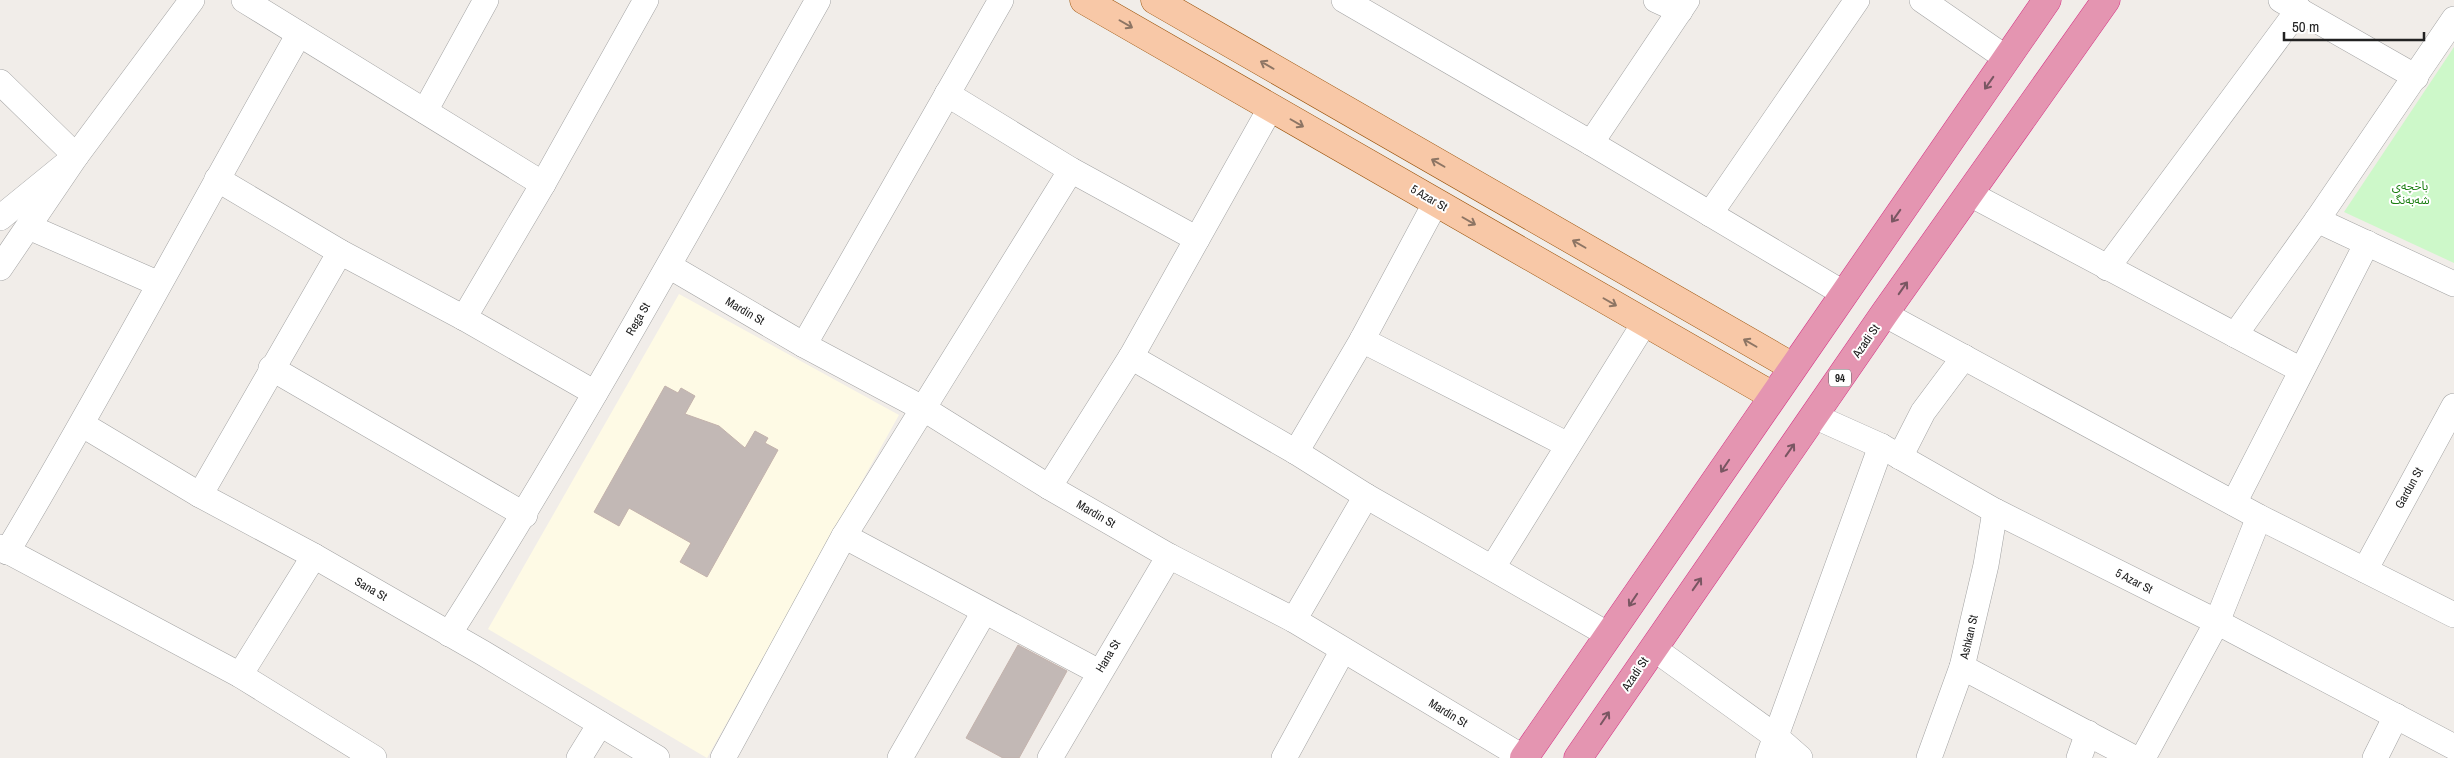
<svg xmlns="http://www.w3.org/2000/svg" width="2454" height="758" font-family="'Archivo Narrow','Noto Sans Arabic',sans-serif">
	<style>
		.education { fill: #fefae5 }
		.park { fill: #cdf8c9 }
		.building { fill: #c2b8b5; stroke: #c3b2ac }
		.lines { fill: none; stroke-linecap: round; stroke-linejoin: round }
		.minor-casing { stroke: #a3a3a3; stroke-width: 26 }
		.major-casing { stroke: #985007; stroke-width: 29 }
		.highway-casing { stroke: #d43184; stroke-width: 29 }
		.minor { stroke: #fff; stroke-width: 25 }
		.major { stroke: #f8c8a7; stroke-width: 28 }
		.highway { stroke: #e495b1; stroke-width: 28 }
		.oneway { stroke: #8d7564 }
		.oneway2 { stroke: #795662 }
		.labels { text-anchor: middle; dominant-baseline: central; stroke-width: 4; stroke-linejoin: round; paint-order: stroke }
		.shield { fill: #fff; stroke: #646464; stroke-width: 1 }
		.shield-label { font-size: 11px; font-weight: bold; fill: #222 }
		.park-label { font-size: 12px; fill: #1a7e11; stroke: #fff }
		.street-label { font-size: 12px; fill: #222; stroke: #fff }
	</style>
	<rect width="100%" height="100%" fill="#f1ede9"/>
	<!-- education -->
	<path class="education" d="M679,294L899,415L707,758L488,629Z"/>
	<!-- park -->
	<path class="park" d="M2454,47V263L2344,212Z"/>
	<!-- building -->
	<g class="building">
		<path d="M665,386L678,393L681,388L695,396L685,414L719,426L745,448L755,431L768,438L765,443L778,450L707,577L680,562L691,543L629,508L619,526L594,512Z"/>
		<path d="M1018,645L1067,671L1019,758H1003L966,738Z"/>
	</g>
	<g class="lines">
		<!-- minor casing -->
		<g class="minor-casing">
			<g id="minor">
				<path d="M244,0L543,184"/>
				<path d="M1344,0L1591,143L1843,293"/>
				<path d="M1656,0L1680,11"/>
				<path d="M1922,0L2006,58"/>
				<path d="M2281,0L2416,77"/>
				<path d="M0,82L76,156L0,218"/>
				<path d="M947,94L1071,170L1197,239"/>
				<path d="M425,111L486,0"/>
				<path d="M1591,143L1687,0"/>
				<path d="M217,179L340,252L464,318L595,393"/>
				<path d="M1970,194L2301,370"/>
				<path d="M1710,214L1857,0"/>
				<path d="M2317,220L2454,284"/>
				<path d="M29,227L159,284"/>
				<path d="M669,266L804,345L924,409L1049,487L1169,556L1294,620L1524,758"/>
				<path d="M0,268L76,156L192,0"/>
				<path d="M2107,268L2299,9"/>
				<path d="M1884,314L2259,517L2454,615"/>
				<path d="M464,318L543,184L646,0"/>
				<path d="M2235,335L2317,220L2454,19"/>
				<path d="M1362,340L1568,445"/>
				<path d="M804,345L1001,0"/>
				<path d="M1131,357L1296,452L1366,496L1609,635"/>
				<path d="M271,368L525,515"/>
				<path d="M1814,416L1881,446L1995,511L2217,622L2454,747"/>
				<path d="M83,425L200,495L314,556L483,653L657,758"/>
				<path d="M1296,452L1362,340L1436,202"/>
				<path d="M1900,457L1923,412L1964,357"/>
				<path d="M1049,487L1131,357L1271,107"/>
				<path d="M200,495L340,252"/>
				<path d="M2234,503L2367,243"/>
				<path d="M844,536L1099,672"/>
				<path d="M0,547L240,675L374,758"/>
				<path d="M7,552C109,381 201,206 299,34"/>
				<path d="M1493,567L1645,322"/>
				<path d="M2365,570L2454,406"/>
				<path d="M1294,620L1366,496"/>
				<path d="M449,634C580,428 698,213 818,0"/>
				<path d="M1653,648L1775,736L1800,758"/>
				<path d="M1962,667L2134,758"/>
				<path d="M240,675L314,556"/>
				<path d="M579,758L600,724"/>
				<path d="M723,758L844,536L1071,170"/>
				<path d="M900,758L984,612"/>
				<path d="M1050,758L1169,556"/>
				<path d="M1284,758L1343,650"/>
				<path d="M1768,758L1881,446"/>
				<path d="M1929,758L1962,667L1986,565L1995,511"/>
				<path d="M2079,758L2088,733"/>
				<path d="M2143,758L2217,622L2259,517"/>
				<path d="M2375,758L2396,716"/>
			</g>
		</g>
		<!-- major casing -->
		<g class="major-casing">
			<g id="major">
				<path d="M1084,0L1773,396"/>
				<path d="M1155,0L1793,367"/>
			</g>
		</g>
		<!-- highway casing -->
		<g class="highway-casing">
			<g id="highway">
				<path d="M1524,758L2047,0"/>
				<path d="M1578,758L1884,314L2106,0"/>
			</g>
		</g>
		<!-- minor -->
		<use href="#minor" class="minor"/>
		<!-- major -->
		<use href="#major" class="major"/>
		<!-- highway -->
		<use href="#highway" class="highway"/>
	</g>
	<!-- one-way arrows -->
	<defs><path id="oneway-shaft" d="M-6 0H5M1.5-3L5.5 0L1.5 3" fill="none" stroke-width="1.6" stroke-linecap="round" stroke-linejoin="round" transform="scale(1.25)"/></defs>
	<g class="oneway">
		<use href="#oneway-shaft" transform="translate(1126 24) rotate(30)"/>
		<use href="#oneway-shaft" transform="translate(1267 65) rotate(-150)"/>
		<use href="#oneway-shaft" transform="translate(1297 123) rotate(30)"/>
		<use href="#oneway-shaft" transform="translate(1438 163) rotate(-150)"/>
		<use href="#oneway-shaft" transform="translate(1469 221) rotate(30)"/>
		<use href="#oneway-shaft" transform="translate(1579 244) rotate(-150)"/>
		<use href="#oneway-shaft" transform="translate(1610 302) rotate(30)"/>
		<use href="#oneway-shaft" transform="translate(1750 343) rotate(-150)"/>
	</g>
	<g class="oneway2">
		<use href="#oneway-shaft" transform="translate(1989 83) rotate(125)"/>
		<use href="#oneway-shaft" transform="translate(1896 216) rotate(125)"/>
		<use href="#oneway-shaft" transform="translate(1903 288) rotate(-55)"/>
		<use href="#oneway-shaft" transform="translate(1790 450) rotate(-55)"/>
		<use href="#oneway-shaft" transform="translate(1725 466) rotate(124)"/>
		<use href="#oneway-shaft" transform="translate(1697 584) rotate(-55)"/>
		<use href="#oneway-shaft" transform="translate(1633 600) rotate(124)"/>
		<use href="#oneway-shaft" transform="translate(1605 718) rotate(-56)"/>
	</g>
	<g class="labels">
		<!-- shield labels -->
		<rect class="shield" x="1829" y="369.5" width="22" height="17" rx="4"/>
		<g class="shield-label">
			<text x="1840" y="378">94</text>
		</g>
		<!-- park labels -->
		<g class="park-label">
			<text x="2410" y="186">باخچەی<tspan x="2410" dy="14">شەبەنگ</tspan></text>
		</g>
		<!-- street labels -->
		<g class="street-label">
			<text transform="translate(1429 198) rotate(30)">5 Azar St</text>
			<text transform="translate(745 311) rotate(30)">Mardin St</text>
			<text transform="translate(638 319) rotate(-60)">Rega St</text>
			<text transform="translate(1866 341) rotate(-55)">Azadi St</text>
			<text transform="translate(2409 488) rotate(-61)">Gardun St</text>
			<text transform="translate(1096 514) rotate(30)">Mardin St</text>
			<text transform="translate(2134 581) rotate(27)">5 Azar St</text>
			<text transform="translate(371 589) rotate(30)">Sana St</text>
			<text transform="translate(1969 637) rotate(-77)">Ashkan St</text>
			<text transform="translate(1108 656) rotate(-59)">Hana St</text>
			<text transform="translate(1635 674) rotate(-56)">Azadi St</text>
			<text transform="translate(1448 713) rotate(31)">Mardin St</text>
		</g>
	</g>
	<!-- scale -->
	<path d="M2284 32v8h140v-8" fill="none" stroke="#222222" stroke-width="2.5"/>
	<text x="2292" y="32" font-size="15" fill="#222222" stroke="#ffffff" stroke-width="4" paint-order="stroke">50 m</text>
</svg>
